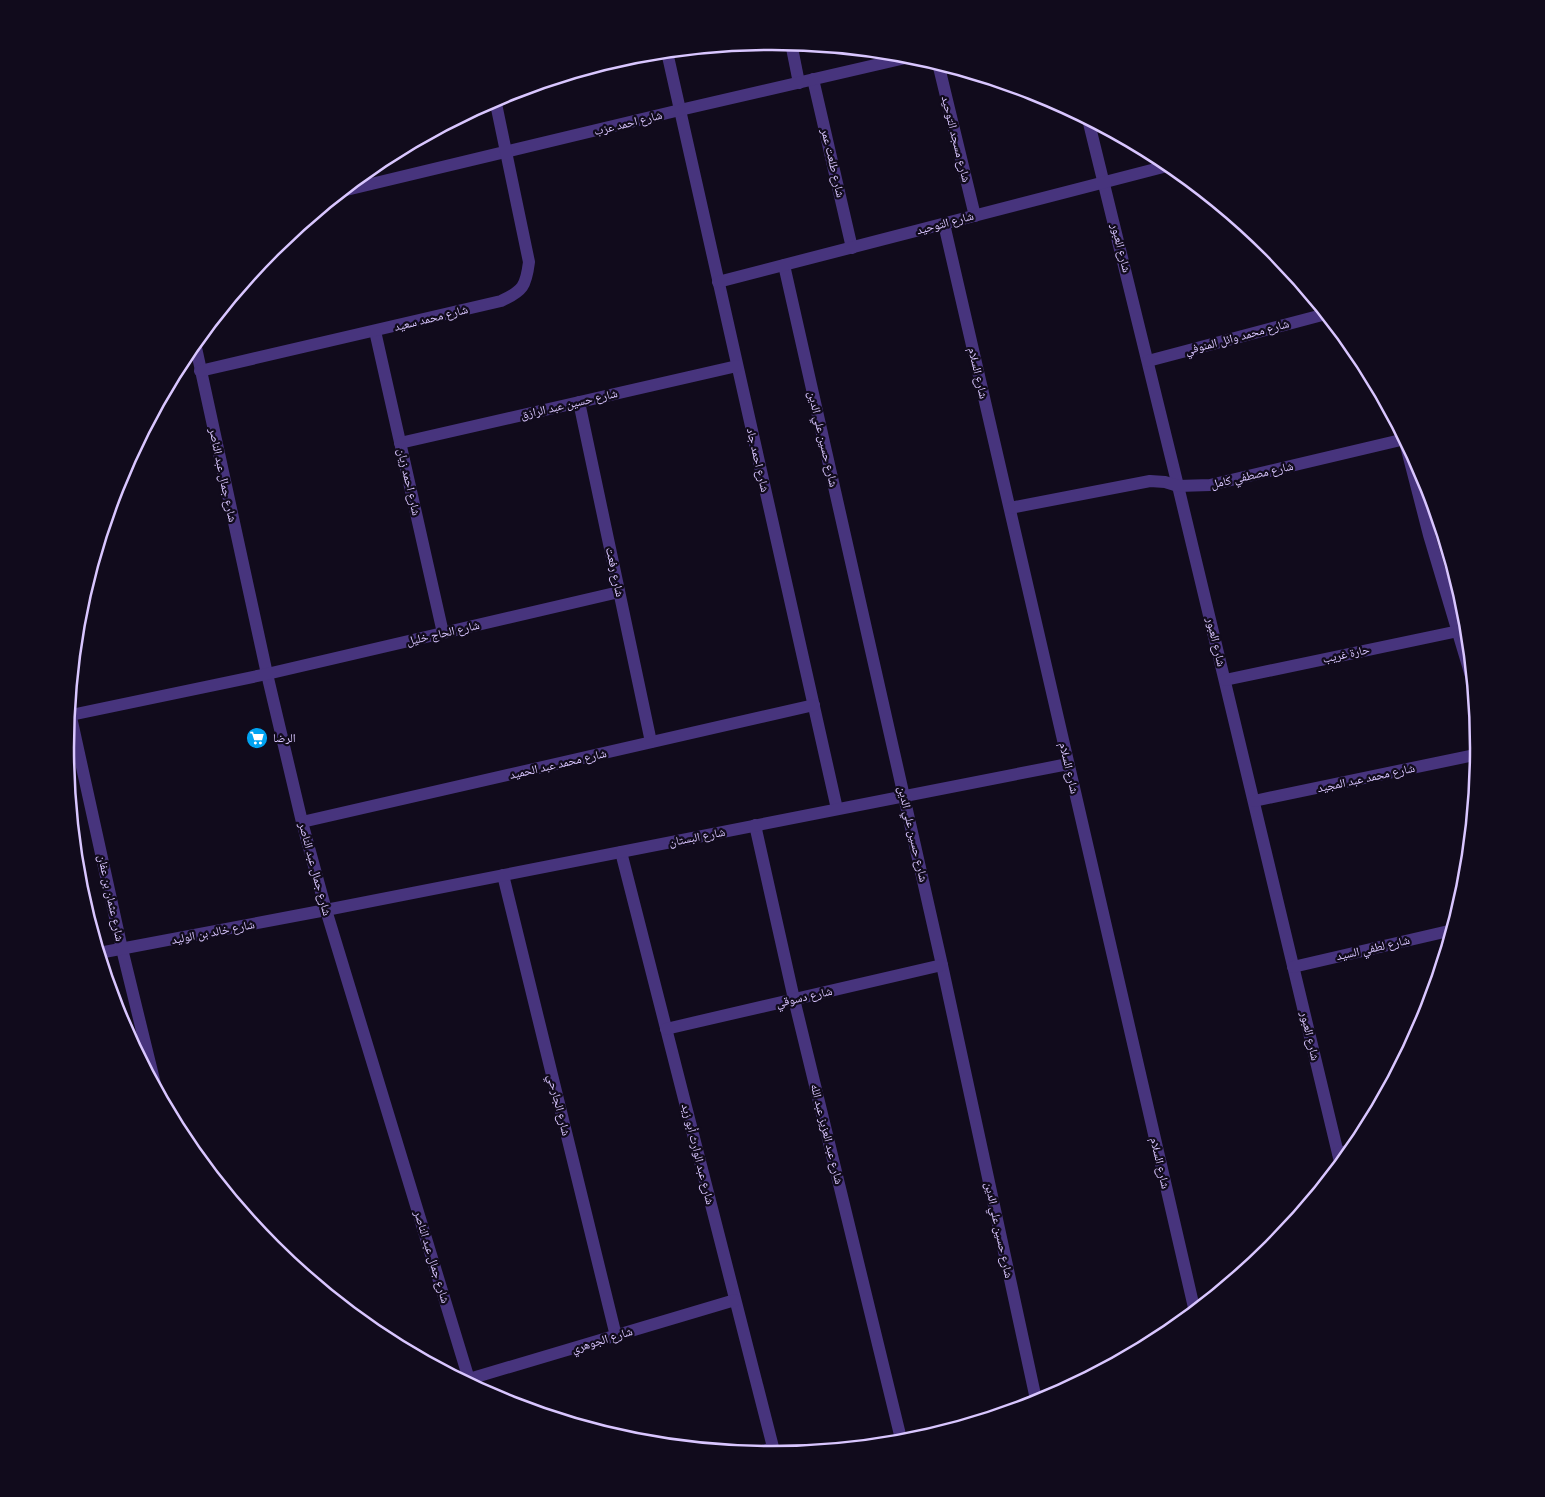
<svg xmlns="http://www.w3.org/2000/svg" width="1545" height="1497" font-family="'Public Sans','Noto Naskh Arabic',sans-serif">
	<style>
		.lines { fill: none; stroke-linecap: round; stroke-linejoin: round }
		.minor { stroke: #47347d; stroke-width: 12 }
		.labels { text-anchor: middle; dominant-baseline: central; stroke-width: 4.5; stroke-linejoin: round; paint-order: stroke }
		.street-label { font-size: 12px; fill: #d9c6ff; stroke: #110b1c }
		.poi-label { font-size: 12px; fill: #d9c6ff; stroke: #110b1c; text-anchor: start }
		.rim { fill: none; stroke: #d9c6ff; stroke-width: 2.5 }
	</style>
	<rect width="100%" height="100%" fill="#110b1c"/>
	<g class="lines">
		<!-- minor -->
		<g class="minor">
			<path d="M791,43L799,83"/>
			<path d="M667,52L837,809"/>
			<path d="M938,63L975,216"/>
			<path d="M813,79L852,248"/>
			<path d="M1088,119L1178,486L1341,1166"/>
			<path d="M342,191L680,110L914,56"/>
			<path d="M944,224L1195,1312"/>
			<path d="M784,265L942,965L1037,1404"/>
			<path d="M718,282L1171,165"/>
			<path d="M375,331L443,633"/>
			<path d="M195,343L267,674L302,822L326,910L471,1386"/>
			<path d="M1148,361L1326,314"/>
			<path d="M200,371L501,301C523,291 526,286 529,262L495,99"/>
			<path d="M579,402L651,742"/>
			<path d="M1403,434L1429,535L1474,686"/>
			<path d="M400,443L737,366"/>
			<path d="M1010,508L1150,481L1165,482L1178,486L1210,485L1405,439"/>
			<path d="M1225,680L1468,629"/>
			<path d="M69,708L122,949L156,1088"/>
			<path d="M71,715L267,674L619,592"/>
			<path d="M1254,801L1479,754"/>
			<path d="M302,822L814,705"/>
			<path d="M755,825L794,999L902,1443"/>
			<path d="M621,852L775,1455"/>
			<path d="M503,875L616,1336"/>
			<path d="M99,953L326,910L1068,764"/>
			<path d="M1293,967L1453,930"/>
			<path d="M666,1029L942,965"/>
			<path d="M1338,1153L1354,1150"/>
			<path d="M469,1379L735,1300"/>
			<path d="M752,1454L773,1448"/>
		</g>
	</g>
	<!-- icons -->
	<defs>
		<g id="supermarket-disc" transform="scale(1.125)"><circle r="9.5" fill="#00a3f1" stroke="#110b1c"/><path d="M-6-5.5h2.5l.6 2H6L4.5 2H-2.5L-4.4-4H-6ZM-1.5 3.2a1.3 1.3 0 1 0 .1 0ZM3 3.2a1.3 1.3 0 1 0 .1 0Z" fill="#fff"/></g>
	</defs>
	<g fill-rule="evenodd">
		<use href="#supermarket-disc" x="257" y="738"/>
	</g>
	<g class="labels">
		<!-- street labels -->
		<g class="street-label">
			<text transform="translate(628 123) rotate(-14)">شارع احمد عزب</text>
			<text transform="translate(956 139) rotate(76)">شارع مسجد التوحيد</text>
			<text transform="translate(833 163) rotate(77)">شارع طلعت عمر</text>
			<text transform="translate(945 223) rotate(-15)">شارع التوحيد</text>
			<text transform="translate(1121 248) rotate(76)">شارع العبور</text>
			<text transform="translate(431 318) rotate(-14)">شارع محمد سعيد</text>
			<text transform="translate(1237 337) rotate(-15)">شارع محمد وائل المنوفي</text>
			<text transform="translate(978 373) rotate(77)">شارع السلام</text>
			<text transform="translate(569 404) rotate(-13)">شارع حسين عبد الرازق</text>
			<text transform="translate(823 439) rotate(77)">شارع حسين علي الدين</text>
			<text transform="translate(758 460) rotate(77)">شارع احمد جاد</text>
			<text transform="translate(223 475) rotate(78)">شارع جمال عبد الناصر</text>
			<text transform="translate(1252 475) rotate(-13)">شارع مصطفي كامل</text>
			<text transform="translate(409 482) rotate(77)">شارع احمد زيان</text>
			<text transform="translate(615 572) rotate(78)">شارع رفعت</text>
			<text transform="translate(443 633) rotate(-13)">شارع الحاج خليل</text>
			<text transform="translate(1216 642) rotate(77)">شارع العبور</text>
			<text transform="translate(1346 654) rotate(-12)">حارة غريب</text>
			<text transform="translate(558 764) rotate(-13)">شارع محمد عبد الحميد</text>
			<text transform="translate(1069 768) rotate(77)">شارع السلام</text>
			<text transform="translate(1366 778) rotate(-12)">شارع محمد عبد المجيد</text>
			<text transform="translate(913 834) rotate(77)">شارع حسين علي الدين</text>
			<text transform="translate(697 837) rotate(-11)">شارع البستان</text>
			<text transform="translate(315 869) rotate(75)">شارع جمال عبد الناصر</text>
			<text transform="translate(111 898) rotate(78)">شارع عثمان بن عفان</text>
			<text transform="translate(213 932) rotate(-11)">شارع خالد بن الوليد</text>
			<text transform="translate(1373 948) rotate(-13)">شارع لطفي السيد</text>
			<text transform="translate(804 997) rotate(-13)">شارع دسوقي</text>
			<text transform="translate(1310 1036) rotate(77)">شارع العبور</text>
			<text transform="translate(559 1105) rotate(76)">شارع الجارحي</text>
			<text transform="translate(827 1134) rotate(76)">شارع عبد العزيز عبد الله</text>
			<text transform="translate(698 1154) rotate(76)">شارع عبد الوارث أبو زيد</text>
			<text transform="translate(1160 1163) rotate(77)">شارع السلام</text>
			<text transform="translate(999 1230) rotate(78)">شارع حسين علي الدين</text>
			<text transform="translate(432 1257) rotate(73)">شارع جمال عبد الناصر</text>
			<text transform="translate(602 1340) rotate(-17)">شارع الجوهري</text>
		</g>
		<!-- poi labels -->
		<g class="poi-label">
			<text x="273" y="738">الرضا</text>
		</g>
	</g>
	<!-- crop -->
	<path d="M0 0H1545V1497H0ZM74 748a698 698 0 1 1 1396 0a698 698 0 1 1-1396 0Z" fill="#110b1c" fill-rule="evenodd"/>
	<path class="rim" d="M74 748a698 698 0 1 1 1396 0a698 698 0 1 1-1396 0Z"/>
</svg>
